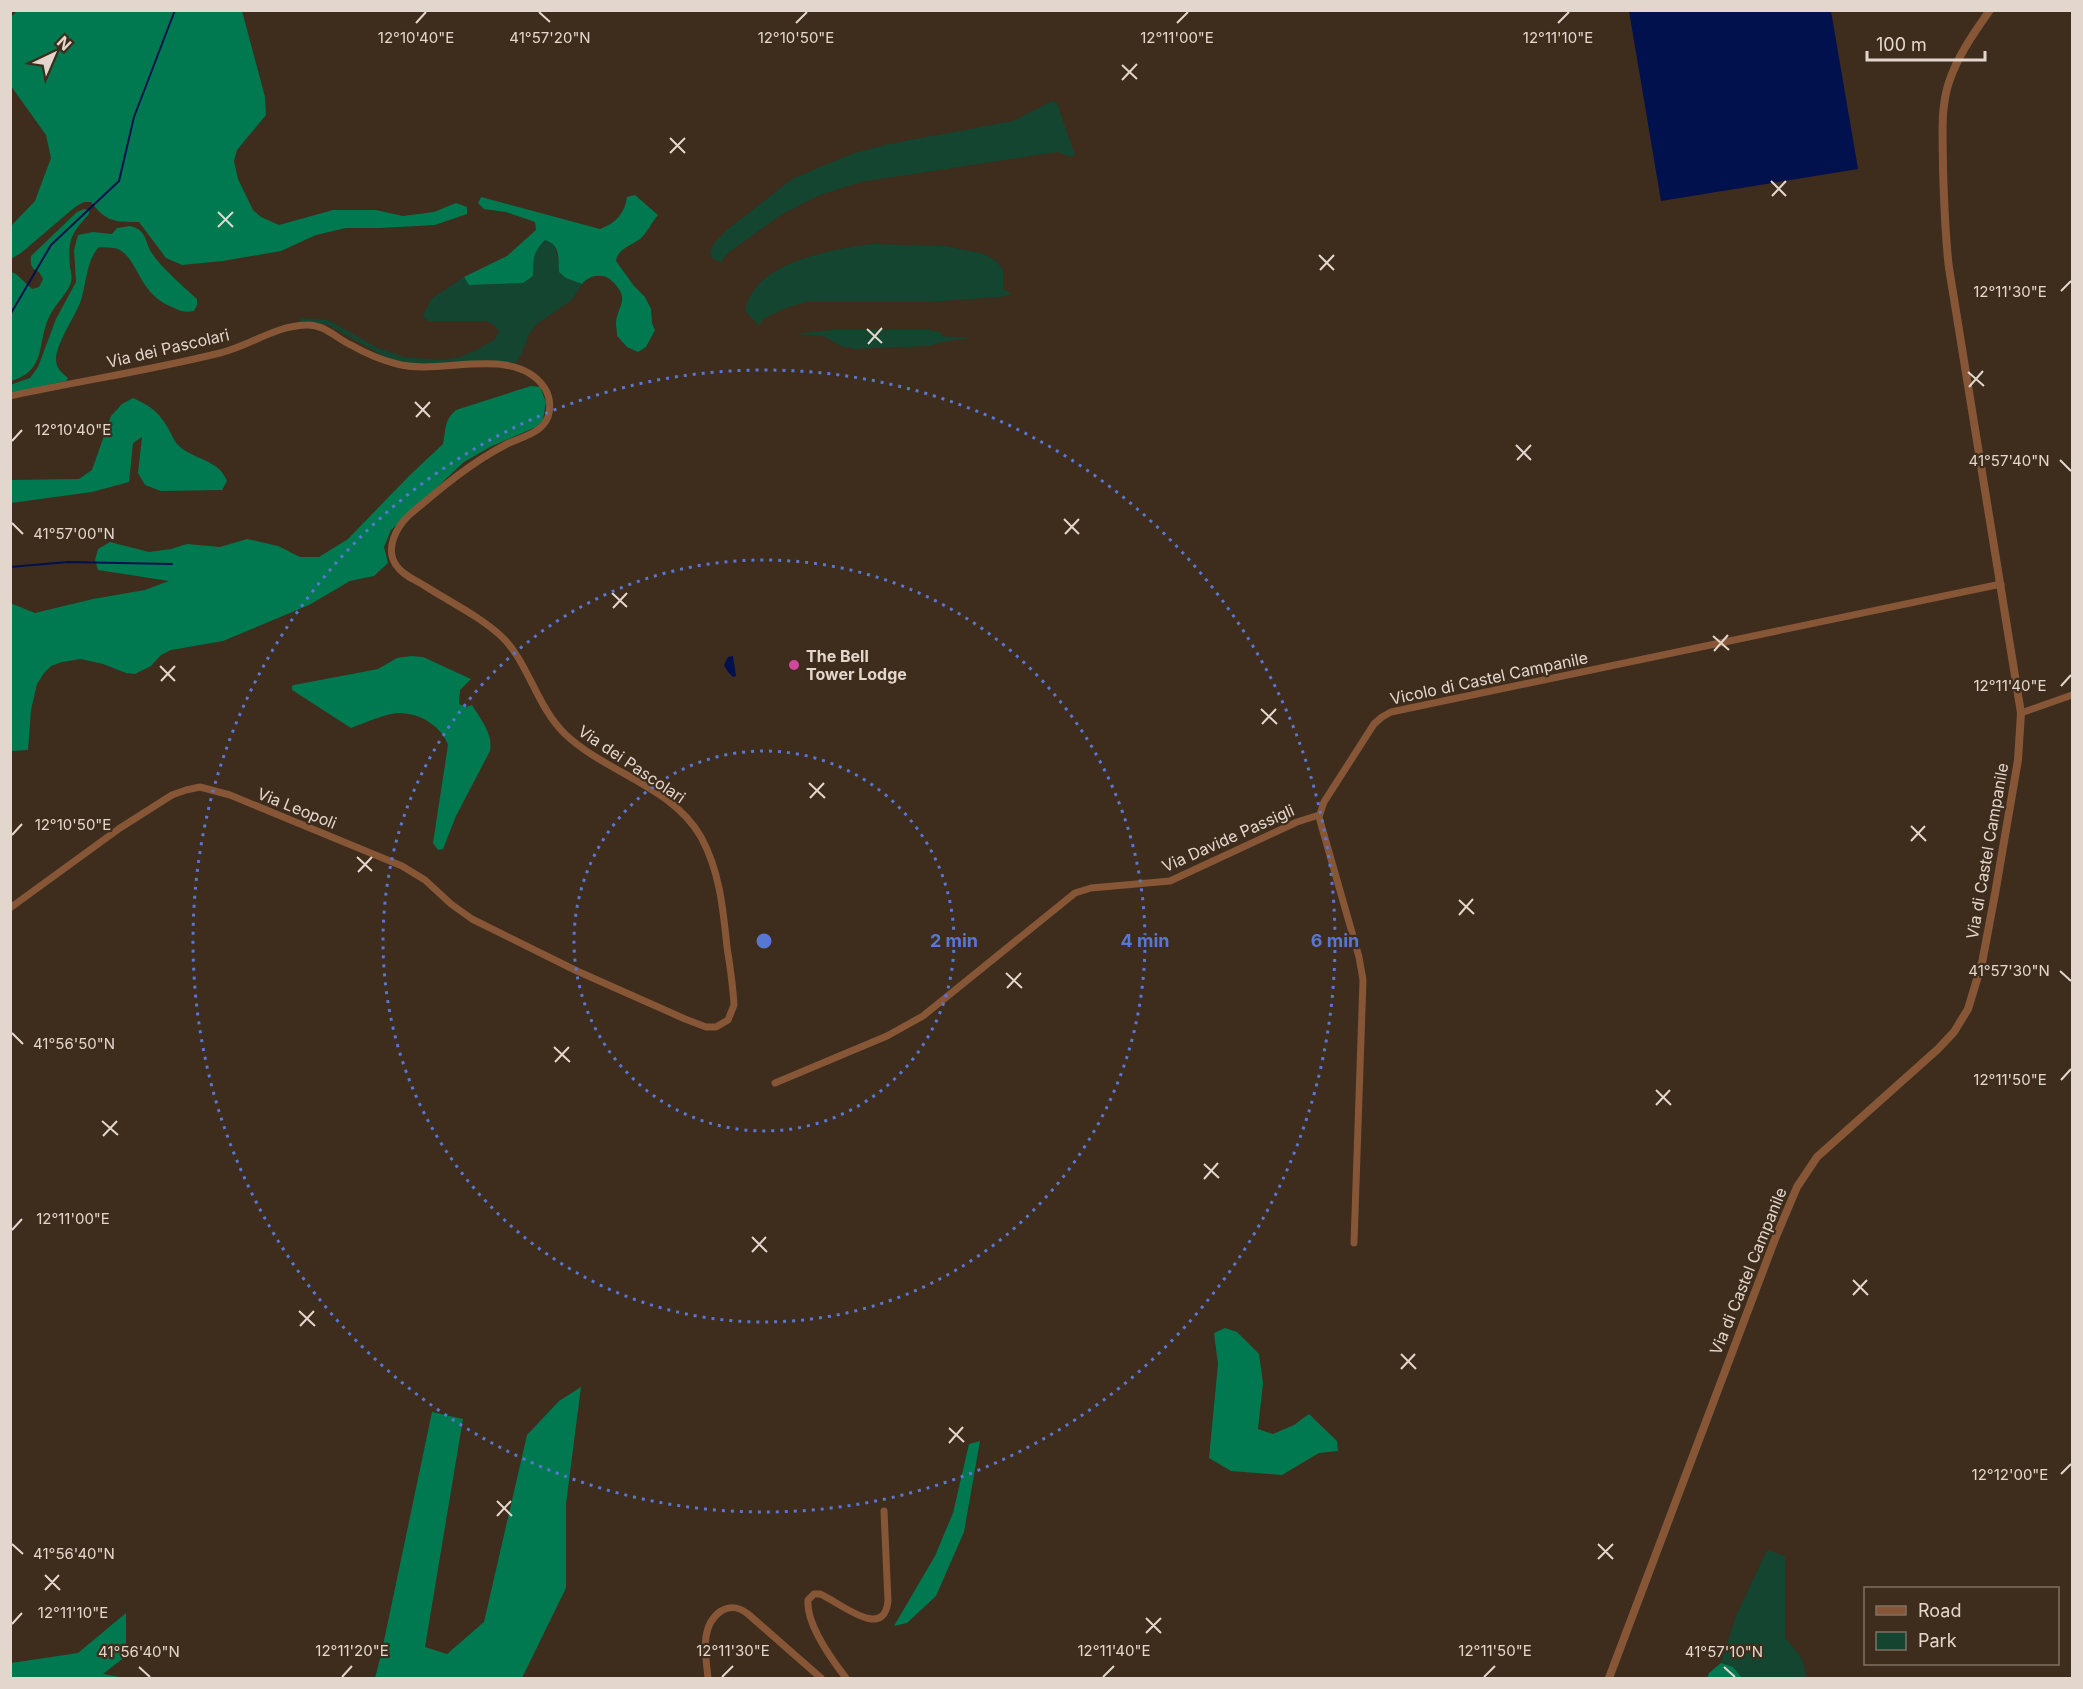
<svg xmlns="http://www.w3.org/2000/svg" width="2083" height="1689" font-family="Inter,sans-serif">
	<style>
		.green { fill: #134530 }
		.forest { fill: #007950 }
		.water { fill: #00114e }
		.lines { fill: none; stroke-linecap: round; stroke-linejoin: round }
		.stream { stroke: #00114e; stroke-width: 2 }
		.minor { stroke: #865636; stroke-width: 7 }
		.tertiary { stroke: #865636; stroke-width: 8 }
		.ticks { fill: none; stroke: #e3d7cd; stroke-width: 2 }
		.ring { fill: none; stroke: #5877d5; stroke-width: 3; stroke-dasharray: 3 6 }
		.hotel-dot { fill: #d1479c; stroke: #3e2c1c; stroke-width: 2 }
		.labels { text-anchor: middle; stroke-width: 4.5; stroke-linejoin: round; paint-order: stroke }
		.street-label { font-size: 16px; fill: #e3d7cd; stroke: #3e2c1c }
		.poi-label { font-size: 16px; font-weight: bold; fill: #e3d7cd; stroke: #3e2c1c; text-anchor: start }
		.ticks-label { font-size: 15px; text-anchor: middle; fill: #e3d7cd; stroke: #3e2c1c; stroke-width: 4.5; stroke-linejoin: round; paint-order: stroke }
		.centre { fill: #5877d5; stroke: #3e2c1c; stroke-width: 3 }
		.ring-label { font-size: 18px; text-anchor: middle; font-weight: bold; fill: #5877d5; stroke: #3e2c1c; stroke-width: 4.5; stroke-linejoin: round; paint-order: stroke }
	</style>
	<rect width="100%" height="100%" fill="#3e2c1c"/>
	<g class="green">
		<polygon points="1052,101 1057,103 1075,155 1071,157 1057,152 861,182 820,195 781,215 728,253 721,262 713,259 710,253 714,243 728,229 792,179 854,153 889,144 1013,121"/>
		<path d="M 545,240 C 559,244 555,252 559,264 C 561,268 564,273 566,278 L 582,284 L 572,300 L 537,324 L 529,334 L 522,353 L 516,363 L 486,360 L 443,365 L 414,365 L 385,357 L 326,324 L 301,323 L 300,318 L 328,320 L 378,348 L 404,357 L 441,360 L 460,357 L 476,350 L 494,340 L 499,331 L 494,325 L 486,321 L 428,321 L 424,318 L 423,315 L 431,299 L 464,277 L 469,285 L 523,283 L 533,276 C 533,260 533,252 545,240 Z"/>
		<path d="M 873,244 L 945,246 L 984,254 L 996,261 L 1003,269 L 1003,289 L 1012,294 L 1001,297 L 927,302 L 806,302 L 786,308 L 763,319 L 759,326 L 745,311 C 753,262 832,249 873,244 Z"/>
		<polygon points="832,330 930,330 940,332 942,336 970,338 941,342 930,346 853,349 841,346 823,336 797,334"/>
		<path d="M 1767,1550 L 1785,1556 L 1785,1638 C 1799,1654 1804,1657 1806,1678 L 1742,1678 L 1733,1667 L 1721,1663 L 1736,1616 Z"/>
	</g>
	<g class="forest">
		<path d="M 17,11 L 242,11 L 265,97 L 266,115 L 237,150 L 234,161 L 238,179 L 253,210 L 261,217 L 279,225 L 333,210 L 376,210 L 403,216 L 434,212 L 456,203 L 467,207 L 467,214 L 435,225 L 380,228 L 346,228 L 316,235 L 281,251 L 223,261 L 182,265 L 166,258 L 139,222 C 115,222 106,222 91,202 L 84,202 L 75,207 L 21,253 L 11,259 L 11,226 L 35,201 L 51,158 L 46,135 L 11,86 L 11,17 Z"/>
		<path d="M 635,195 L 658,215 C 652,222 647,233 640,239 C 631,246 618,248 616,261 L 634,286 L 645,297 L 651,309 L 652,323 L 655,330 L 646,347 L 638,352 L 627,347 L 617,336 C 617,332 616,327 616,322 C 618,305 630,300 614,283 C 611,280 607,276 602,276 C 594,275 587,278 582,284 L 566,278 L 559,272 C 558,258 561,245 545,240 C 533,252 533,260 533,276 L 523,283 L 469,285 L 464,277 L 507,256 L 536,230 L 535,222 L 506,212 L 484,209 L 478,203 L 481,197 L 600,229 C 616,223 625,213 627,197 Z"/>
		<path d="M 84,209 L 89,210 L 89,214 C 71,234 68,239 70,267 C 71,272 73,279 70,285 C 67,293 55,305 50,315 C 36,343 48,370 11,381 L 11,272 L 16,274 L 32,289 L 39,287 L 43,279 L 39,272 C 31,269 30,264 31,256 L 77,212 Z"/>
		<path d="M 130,226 C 145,229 145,239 150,250 C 158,265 184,287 197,299 L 197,305 L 194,311 C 185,313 180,311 172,307 C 138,294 139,259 118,249 C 113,247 105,248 99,247 C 85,262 87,285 80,303 C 73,320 57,342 56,359 C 56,368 61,372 68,378 L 66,381 L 11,393 L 10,385 L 30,378 L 38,367 L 56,319 L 76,282 L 74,250 L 78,235 L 93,232 L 112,234 L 117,228 Z"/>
		<path d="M 531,386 L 540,387 L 546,402 L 543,420 L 536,427 L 490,447 L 464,462 L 391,530 L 384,547 L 388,563 L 374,576 L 350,581 L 309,605 L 223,641 L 171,650 L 161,655 L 151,666 L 135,674 L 126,673 L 103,664 L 81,659 L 62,662 L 51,666 L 44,673 L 37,684 L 31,710 L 28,750 L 11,751 L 10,603 L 35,613 L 93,599 L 145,590 L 169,581 L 98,570 L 95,560 L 98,549 L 110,542 L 149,552 L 171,549 L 187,544 L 220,547 L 247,539 L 278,546 L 300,557 L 319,557 L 348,539 L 409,476 L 443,444 C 446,430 444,420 456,410 Z"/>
		<path d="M 133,398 C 150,406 159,412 168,428 C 171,433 174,441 178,445 C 193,460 219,459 227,481 L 222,490 L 161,491 L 145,485 L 138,473 L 142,437 L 133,443 L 129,482 L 92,492 L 11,503 L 11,480 L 79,479 L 92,470 L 111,416 L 122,404 Z"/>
		<path d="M 411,656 L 423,657 L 471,679 L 460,690 L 459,704 L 466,707 L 472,705 C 481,720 493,733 490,751 L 456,816 L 443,849 L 438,850 L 433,843 L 448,745 C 441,724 413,709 391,714 C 378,717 364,723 351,728 L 292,690 L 292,686 L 294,685 L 378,669 L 397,658 Z"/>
		<polygon points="1225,1328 1237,1332 1259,1354 1263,1383 1258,1429 1273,1434 1294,1425 1309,1414 1337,1441 1338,1451 1319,1453 1282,1475 1231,1471 1209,1458 1218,1364 1214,1333"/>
		<polygon points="581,1387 566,1504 566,1588 522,1678 375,1678 381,1655 432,1412 463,1419 425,1647 447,1654 484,1622 527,1435 559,1401"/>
		<polygon points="980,1441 964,1532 936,1596 907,1623 894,1626 935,1556 953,1513 969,1444"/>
		<polygon points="126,1613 126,1656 103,1674 125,1678 11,1678 11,1663 78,1653"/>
		<polygon points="1721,1663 1733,1667 1742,1678 1707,1678 1709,1673"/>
	</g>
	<g class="water">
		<polygon points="1629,11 1831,11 1858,169 1661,201"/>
		<polygon points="733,656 736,676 733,677 728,672 724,665 728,657"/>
	</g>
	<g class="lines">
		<g class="stream">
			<polyline points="10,315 51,245 119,181 134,117 175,10"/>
			<polyline points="10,567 68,562 172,564"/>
		</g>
		<g class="minor">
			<path d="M 10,396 C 80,381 151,370 220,353 C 250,346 274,326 306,325 C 324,324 336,338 351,345 C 365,353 381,360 397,364 C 441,376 514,344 544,387 C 550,396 551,407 548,417 C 541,434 521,437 507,444 C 470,463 440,489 408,516 C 396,528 385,549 396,565 C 402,575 416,580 425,586 C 450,602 479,616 501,636 C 528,661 536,706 565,734 C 606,773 672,786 701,837 C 720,872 723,909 727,947 C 730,966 733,986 734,1005 L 728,1020 L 716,1027 L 706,1027 L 685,1019 L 577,971 L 472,919 L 451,904 L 425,880 L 402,866 L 230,795 L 200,787 L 186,790 L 172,795 L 120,828 L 10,908"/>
			<polyline points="2021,713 2072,695"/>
			<polyline points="775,1083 887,1036 923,1016 1075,893 1091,888 1170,881 1297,822 1319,815"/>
			<polyline points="1354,1243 1363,980 1359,957 1319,817 1324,802 1374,724 1382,717 1391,712 2001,584"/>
			<path d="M 708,1678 C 706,1656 699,1626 721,1611 C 731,1605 739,1607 748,1614 L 821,1678"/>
			<path d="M 846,1678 C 832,1660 806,1624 808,1600 L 814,1594 L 820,1594 C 838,1601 884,1642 888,1601 L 884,1511"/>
		</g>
		<path class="tertiary" d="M 1609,1678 L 1775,1239 L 1797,1187 L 1817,1157 L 1938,1049 L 1954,1032 L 1968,1009 L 1982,963 L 1995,894 L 2018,760 L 2021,713 L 1949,268 C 1945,235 1944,202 1943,168 C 1943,139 1940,109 1949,82 C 1958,55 1974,33 1990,10"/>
	</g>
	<path class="ticks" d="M 539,12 L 550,22M 416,23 L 426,12M 796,23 L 807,12M 1177,23 L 1188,12M 1558,23 L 1569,12M 1122,65 L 1137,79M 1122,80 L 1137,64M 670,138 L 685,153M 670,153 L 685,138M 1771,181 L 1786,196M 1772,196 L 1786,181M 218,212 L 233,227M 218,227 L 233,212M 1319,255 L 1334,270M 1320,270 L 1334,255M 2061,291 L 2071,281M 867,329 L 882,343M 868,344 L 882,328M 1968,372 L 1984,386M 1969,387 L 1983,371M 415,402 L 430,417M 416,417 L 430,402M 12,441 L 22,430M 1516,445 L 1531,460M 1517,460 L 1531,445M 2060,460 L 2071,471M 1064,519 L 1079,534M 12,523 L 23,534M 1065,534 L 1079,519M 612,593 L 627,607M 613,608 L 627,593M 1713,636 L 1729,650M 1714,651 L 1728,635M 160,666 L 175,681M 161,681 L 175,666M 2061,686 L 2071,675M 1261,709 L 1277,724M 1262,724 L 1276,709M 809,783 L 825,798M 810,798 L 824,783M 1911,826 L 1926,841M 12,835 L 22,824M 1911,841 L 1925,826M 357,857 L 372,871M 358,872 L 372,857M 1459,900 L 1474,914M 1459,915 L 1473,899M 2060,971 L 2071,981M 1006,973 L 1022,988M 1007,988 L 1021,973M 12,1033 L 23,1044M 554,1047 L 570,1062M 555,1062 L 569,1047M 2061,1080 L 2071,1069M 1656,1090 L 1671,1105M 1656,1105 L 1670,1090M 102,1121 L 118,1135M 103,1136 L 117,1121M 1204,1164 L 1219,1178M 1204,1179 L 1218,1163M 12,1230 L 22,1219M 752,1237 L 767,1252M 752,1252 L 766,1237M 1853,1280 L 1868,1295M 1853,1295 L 1867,1280M 299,1311 L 315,1326M 300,1326 L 314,1311M 1401,1354 L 1416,1369M 1401,1369 L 1415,1354M 949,1428 L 964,1442M 949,1443 L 963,1427M 2061,1474 L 2071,1464M 497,1501 L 512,1516M 497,1516 L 511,1501M 12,1544 L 23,1554M 1598,1544 L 1613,1559M 1598,1559 L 1613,1544M 45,1575 L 60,1590M 45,1590 L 59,1575M 1146,1618 L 1161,1633M 12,1624 L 22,1613M 1146,1633 L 1161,1618M 139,1667 L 150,1677M 1724,1667 L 1735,1677M 342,1677 L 352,1666M 722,1677 L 733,1666M 1103,1677 L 1114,1666M 1484,1677 L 1495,1666"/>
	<g class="ring">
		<circle cx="764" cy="941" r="190"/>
		<circle cx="764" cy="941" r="381"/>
		<circle cx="764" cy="941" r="571"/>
	</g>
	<circle class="hotel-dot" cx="794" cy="665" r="6"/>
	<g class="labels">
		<g class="street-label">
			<text transform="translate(168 348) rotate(-13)" y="6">Via dei Pascolari</text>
			<text transform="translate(1489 678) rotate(-12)" y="6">Vicolo di Castel Campanile</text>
			<text transform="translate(632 764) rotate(34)" y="6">Via dei Pascolari</text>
			<text transform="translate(297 808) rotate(22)" y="6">Via Leopoli</text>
			<text transform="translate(1228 838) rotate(-24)" y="6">Via Davide Passigli</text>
			<text transform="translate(1987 851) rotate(-80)" y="6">Via di Castel Campanile</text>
			<text transform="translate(1748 1271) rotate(-68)" y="6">Via di Castel Campanile</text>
		</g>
		<g class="poi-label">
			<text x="806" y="662">The Bell<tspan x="806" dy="18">Tower Lodge</tspan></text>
		</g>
	</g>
	<g class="ticks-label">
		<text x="550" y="43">41°57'20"N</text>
		<text x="416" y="43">12°10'40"E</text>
		<text x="796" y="43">12°10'50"E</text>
		<text x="1177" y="43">12°11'00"E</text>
		<text x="1558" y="43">12°11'10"E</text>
		<text x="2010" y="297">12°11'30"E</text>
		<text x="73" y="435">12°10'40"E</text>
		<text x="2009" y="466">41°57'40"N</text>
		<text x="74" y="539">41°57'00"N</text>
		<text x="2010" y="691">12°11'40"E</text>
		<text x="73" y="830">12°10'50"E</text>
		<text x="2009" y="976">41°57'30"N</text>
		<text x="74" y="1049">41°56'50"N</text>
		<text x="2010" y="1085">12°11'50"E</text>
		<text x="73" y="1224">12°11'00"E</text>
		<text x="2010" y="1480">12°12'00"E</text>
		<text x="74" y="1559">41°56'40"N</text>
		<text x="73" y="1618">12°11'10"E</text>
		<text x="352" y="1656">12°11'20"E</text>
		<text x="733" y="1656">12°11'30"E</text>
		<text x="1114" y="1656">12°11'40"E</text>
		<text x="1495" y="1656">12°11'50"E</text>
		<text x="139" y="1657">41°56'40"N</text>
		<text x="1724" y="1657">41°57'10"N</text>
	</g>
	<circle cx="764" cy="941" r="9" class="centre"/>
	<g class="ring-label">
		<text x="954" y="947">2 min</text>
		<text x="1145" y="947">4 min</text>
		<text x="1335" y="947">6 min</text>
	</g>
	<rect width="2083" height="1689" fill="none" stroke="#e3d7cd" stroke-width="24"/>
	<rect x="1864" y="1587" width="195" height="78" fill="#3e2c1c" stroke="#807063" stroke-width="1.5"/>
	<rect x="1876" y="1606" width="30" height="9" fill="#865636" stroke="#807063" stroke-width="1.5"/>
	<text x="1918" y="1617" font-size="18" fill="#e3d7cd">Road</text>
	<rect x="1876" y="1632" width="30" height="18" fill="#134530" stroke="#807063" stroke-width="1.5"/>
	<text x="1918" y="1647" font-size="18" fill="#e3d7cd">Park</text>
	<g transform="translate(54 54) rotate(44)" stroke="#3e2c1c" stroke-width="4.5" paint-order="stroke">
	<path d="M0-4.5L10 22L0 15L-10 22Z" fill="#e3d7cd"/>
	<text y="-9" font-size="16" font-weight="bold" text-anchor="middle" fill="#e3d7cd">N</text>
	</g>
	<path d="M1867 51v9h118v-9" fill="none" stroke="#e3d7cd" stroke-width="3"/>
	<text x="1876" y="51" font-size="18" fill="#e3d7cd" stroke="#3e2c1c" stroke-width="4.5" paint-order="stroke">100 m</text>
</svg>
